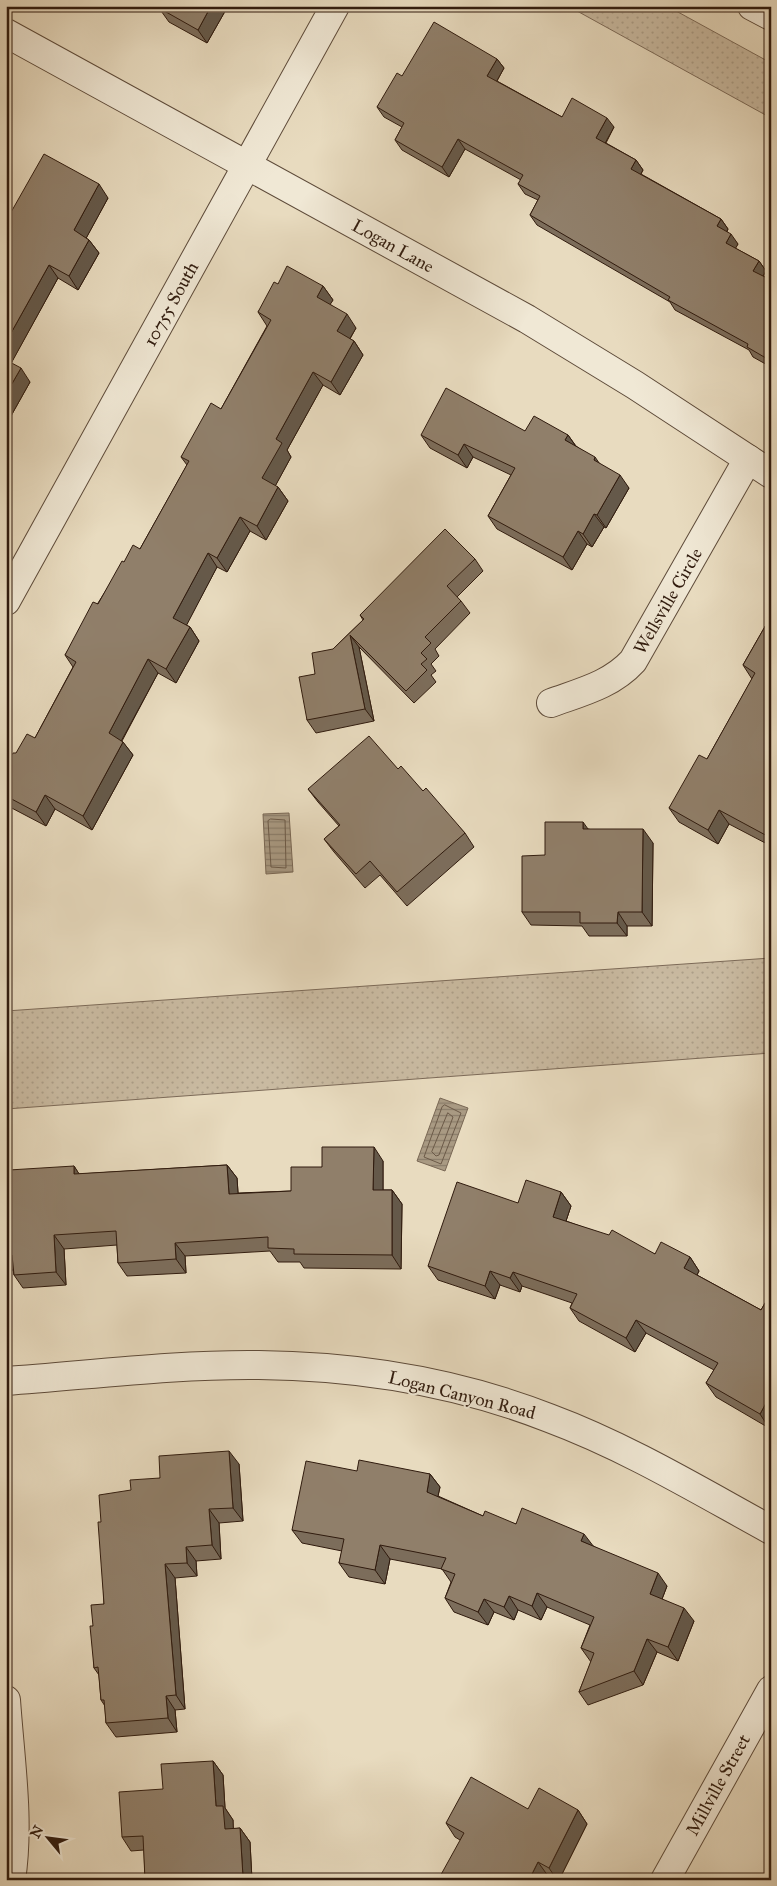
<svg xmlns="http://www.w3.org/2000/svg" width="777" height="1886" font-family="'IM FELL Great Primer',serif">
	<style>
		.grass { fill: url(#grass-dots); stroke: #7c6a58 }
		.water { fill: url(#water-rules); stroke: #796754 }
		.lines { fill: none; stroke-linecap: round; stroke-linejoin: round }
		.shore { stroke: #6c5a48; stroke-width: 1 }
		.minor-casing { stroke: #5e4b3a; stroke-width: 30 }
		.minor { stroke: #f0e8d5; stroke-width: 28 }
		.wall { fill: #7c6d5b; stroke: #301b0e }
		.shaded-wall { fill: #65594a; stroke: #301b0e }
		.building { fill: #907f6a; stroke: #301b0e }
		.labels { text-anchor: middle; stroke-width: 4; stroke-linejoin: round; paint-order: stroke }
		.street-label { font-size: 18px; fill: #301b0e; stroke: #f0e8d5 }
	</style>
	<defs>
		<pattern id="grass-dots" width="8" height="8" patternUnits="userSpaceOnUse" patternTransform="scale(1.25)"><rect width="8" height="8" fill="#c9baa1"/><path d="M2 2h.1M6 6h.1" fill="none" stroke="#ad9f89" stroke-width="1.8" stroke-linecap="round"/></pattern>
		<pattern id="water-rules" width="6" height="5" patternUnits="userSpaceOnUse" patternTransform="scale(1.25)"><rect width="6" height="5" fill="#a99a83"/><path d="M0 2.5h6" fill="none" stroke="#8a7d6a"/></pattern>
	</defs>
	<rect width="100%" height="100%" fill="#e8dbbf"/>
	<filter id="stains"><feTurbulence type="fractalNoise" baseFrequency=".004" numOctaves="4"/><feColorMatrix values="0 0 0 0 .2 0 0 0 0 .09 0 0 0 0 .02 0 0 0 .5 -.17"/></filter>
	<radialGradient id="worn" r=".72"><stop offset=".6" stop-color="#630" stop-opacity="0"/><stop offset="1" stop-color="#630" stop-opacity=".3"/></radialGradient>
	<g class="grass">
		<polygon points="568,6 667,6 771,63 771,118"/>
		<polygon points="771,958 771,1053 6,1109 6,1011"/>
	</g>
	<g class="water">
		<polygon points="289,813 293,872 266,874 263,814"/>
		<polygon points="440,1098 468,1108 445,1171 417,1161"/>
	</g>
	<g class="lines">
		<g class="shore">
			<polygon points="271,819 285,820 286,868 271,867 268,821"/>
			<polygon points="445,1105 461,1113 441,1164 424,1157 442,1107"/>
			<polygon points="448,1113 453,1117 439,1155 436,1156 432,1152"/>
		</g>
		<g class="minor-casing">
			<g id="minor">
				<polyline points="752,6 771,16"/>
				<polyline points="6,33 527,319 635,385 771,474"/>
				<polyline points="6,601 335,6"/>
				<path d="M 551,703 C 581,692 611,685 633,661 L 748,459"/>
				<path d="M 6,1381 C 90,1375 175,1364 259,1365 C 357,1366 457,1382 549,1418 C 627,1447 698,1490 771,1530"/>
				<path d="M 6,1700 C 10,1759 20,1821 11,1880"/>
				<polyline points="665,1880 771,1690"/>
			</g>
		</g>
		<use href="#minor" class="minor"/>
	</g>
	<g class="wall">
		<polygon points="228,6 207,43 169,22 159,8"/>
		<polygon points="497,59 504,68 497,81 562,117 614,127 606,143 636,160 643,170 641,174 721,219 728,229 727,232 738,244 735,248 759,261 766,271 763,276 771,280 771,367 753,357 749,350 675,310 670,302 537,225 530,215 538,200 525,194 518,184 521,180 465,149 449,177 402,150 395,140 402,127 384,117 377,107 402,76"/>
		<polygon points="108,198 86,238 89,240 99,253 78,290 58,278 11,363 30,382 7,423 6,221"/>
		<polygon points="278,284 323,286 333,300 330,304 356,328 350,339 354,341 363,355 340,395 323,385 287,450 291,457 275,486 278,487 288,501 266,540 250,531 227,572 217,567 186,625 190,627 199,641 176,683 158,673 122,741 133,755 92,830 55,809 46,826 6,805 6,764 16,753 35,738 73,667 65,655 124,562 140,549 187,465 181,457 221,409 267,326 258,312"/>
		<polygon points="525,431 568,435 576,446 600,464 629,488 606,528 604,527 592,547 587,544 572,570 497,529 488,516 511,475 473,457 467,468 430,448 421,435"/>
		<polygon points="475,559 483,571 457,597 461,601 470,613 435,649 439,656 431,664 436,671 431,675 436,682 414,703 359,647 374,721 316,733 307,720 315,674 333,649 363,620 360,615"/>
		<polygon points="771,616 771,846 729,824 718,844 679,822 669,808 707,759 752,679 743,665"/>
		<polygon points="398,769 423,791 465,833 474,847 407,906 380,875 365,888 334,852 324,839 339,826 318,802 308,789"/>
		<polygon points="588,829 653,843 652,926 627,926 627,936 589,936 582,926 531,925 522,912 545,855"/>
		<polygon points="383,1161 383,1190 392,1190 402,1204 401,1269 304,1268 300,1262 278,1262 270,1251 185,1256 186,1273 127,1276 118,1263 117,1245 64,1249 66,1285 23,1288 14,1275 13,1270 6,1270 6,1186 11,1186 74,1166 79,1174 227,1165 237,1178 238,1193 291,1191 322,1167"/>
		<polygon points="561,1192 571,1206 566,1221 655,1254 690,1257 699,1271 697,1275 761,1310 771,1293 771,1425 769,1428 716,1397 706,1383 714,1370 646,1333 635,1352 579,1321 570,1308 572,1303 522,1286 520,1292 500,1285 495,1299 438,1280 428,1266 518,1203"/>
		<polygon points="239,1464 243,1521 219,1523 221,1559 196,1561 197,1576 175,1578 185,1709 175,1710 177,1732 116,1737 106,1723 105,1706 101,1700 99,1675 94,1668 93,1626 104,1604 101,1522 131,1490 160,1478"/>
		<polygon points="357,1471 430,1474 440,1487 438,1496 483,1516 516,1524 593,1546 667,1586 662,1599 694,1621 678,1661 657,1652 643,1685 588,1705 579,1692 591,1662 581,1648 590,1625 547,1607 541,1620 518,1610 514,1620 494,1612 488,1625 454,1612 445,1598 451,1582 442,1569 390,1559 385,1584 349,1577 339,1563 342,1551 302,1543 292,1530"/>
		<polygon points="213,1761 223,1775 225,1808 233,1820 233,1829 240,1828 250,1842 252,1880 145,1880 144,1850 131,1851 122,1837 163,1789"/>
		<polygon points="528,1809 578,1810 587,1824 559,1880 555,1880 548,1876 460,1840 455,1837 446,1823"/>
	</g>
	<g class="shaded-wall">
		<polygon points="211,6 228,6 207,43 198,30"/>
		<polygon points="497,59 504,68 494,86 487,76"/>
		<polygon points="607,118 614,127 603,147 596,138"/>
		<polygon points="458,139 465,149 449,177 442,167"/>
		<polygon points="636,160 643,170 638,179 631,169"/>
		<polygon points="99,184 108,198 83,244 74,230"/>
		<polygon points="721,219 728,229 724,236 717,226"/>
		<polygon points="731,234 738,244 733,253 726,243"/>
		<polygon points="89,240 99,253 78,290 69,276"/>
		<polygon points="759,261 766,271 760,281 753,271"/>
		<polygon points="49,265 58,278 8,369 6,367 6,342"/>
		<polygon points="323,286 333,300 326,311 317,297"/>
		<polygon points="347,314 356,328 346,345 337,331"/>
		<polygon points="354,341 363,355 340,395 331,382"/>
		<polygon points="21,368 30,382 7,423 6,394"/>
		<polygon points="313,372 323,385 287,450 291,457 272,492 262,478 276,439"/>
		<polygon points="568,435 577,448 565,440"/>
		<polygon points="464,444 473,457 467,468 458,455"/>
		<polygon points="595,457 604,470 594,460"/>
		<polygon points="620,475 629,488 606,528 597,515"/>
		<polygon points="278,487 288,501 266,540 257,526"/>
		<polygon points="594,514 604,527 592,547 583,534"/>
		<polygon points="240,517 250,531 227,572 217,558"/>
		<polygon points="578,531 587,544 572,570 563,557"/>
		<polygon points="208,553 217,567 183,632 173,618"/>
		<polygon points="190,627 199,641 176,683 166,669"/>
		<polygon points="350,635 359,647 374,721 365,709"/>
		<polygon points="148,659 158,673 118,747 109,733"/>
		<polygon points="123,742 133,755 92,830 83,816"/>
		<polygon points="45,795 55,809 46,826 36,812"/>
		<polygon points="719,810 729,824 718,844 708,830"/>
		<polygon points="583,822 593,836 583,829"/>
		<polygon points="643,829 653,843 652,926 642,912"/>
		<polygon points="618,912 627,926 627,936 617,923"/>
		<polygon points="374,1147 383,1161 383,1204 373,1190"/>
		<polygon points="227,1165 237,1178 239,1207 229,1194"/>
		<polygon points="74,1166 83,1180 74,1174"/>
		<polygon points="392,1190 402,1204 401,1269 392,1255"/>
		<polygon points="561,1192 571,1206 563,1230 553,1217"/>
		<polygon points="54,1235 64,1249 66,1285 56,1272"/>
		<polygon points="175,1243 185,1256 186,1273 176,1259"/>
		<polygon points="690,1257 699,1271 693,1282 684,1268"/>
		<polygon points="490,1271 500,1285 495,1299 485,1286"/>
		<polygon points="513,1272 522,1286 520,1292 510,1278"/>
		<polygon points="636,1320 646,1333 635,1352 626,1338"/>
		<polygon points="771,1394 771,1425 769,1428 760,1414"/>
		<polygon points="229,1451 239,1464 243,1521 233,1508"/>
		<polygon points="430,1474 440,1487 436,1505 427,1492"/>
		<polygon points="209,1509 219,1523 221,1559 212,1545"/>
		<polygon points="584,1534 594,1547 581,1541"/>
		<polygon points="380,1545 390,1559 385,1584 375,1570"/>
		<polygon points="186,1547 196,1561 197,1576 187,1563"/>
		<polygon points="165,1564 175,1578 185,1709 176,1695"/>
		<polygon points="658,1573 667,1586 659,1607 650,1594"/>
		<polygon points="537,1593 547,1607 541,1620 532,1606"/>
		<polygon points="509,1596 518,1610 514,1620 504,1607"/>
		<polygon points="484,1599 494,1612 488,1625 478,1612"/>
		<polygon points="684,1608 694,1621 678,1661 668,1647"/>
		<polygon points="647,1639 657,1652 643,1685 634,1671"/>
		<polygon points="166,1696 175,1710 177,1732 168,1718"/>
		<polygon points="213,1761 223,1775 225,1808 233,1820 234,1843 225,1829 216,1806"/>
		<polygon points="578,1810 587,1824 559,1880 557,1880 549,1868"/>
		<polygon points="240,1828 250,1842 252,1880 245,1880 243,1877"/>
		<polygon points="538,1862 548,1876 546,1880 529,1880"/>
	</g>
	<g class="building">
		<polygon points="160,6 211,6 198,30 159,8"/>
		<polygon points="434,22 497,59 487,76 562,117 572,98 607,118 596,138 636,160 631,169 721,219 717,226 731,234 726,243 759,261 753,271 771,280 771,361 747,347 748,344 668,300 670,297 530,215 540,196 518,184 523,175 458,139 442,167 395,140 404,123 377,107 397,73 402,76"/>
		<polygon points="44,154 99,184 74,230 89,240 69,276 49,265 6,342 6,221"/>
		<polygon points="287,266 323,286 317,297 347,314 337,331 354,341 331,382 313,372 276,439 282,443 262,478 278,487 257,526 240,517 217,558 208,553 173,618 190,627 166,669 148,659 109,733 123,742 83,816 45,795 36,812 6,796 6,764 13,753 16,753 27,734 35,738 76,662 65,655 93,602 98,604 122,561 124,562 133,545 140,549 189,461 181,457 211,403 221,409 271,320 258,312 274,282 278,284"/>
		<polygon points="6,360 21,368 6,394"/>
		<polygon points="446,388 525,431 534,416 568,435 565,440 595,457 594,460 620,475 597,515 594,514 583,534 578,531 563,557 488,516 515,468 464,444 458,455 421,435"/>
		<polygon points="445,529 475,559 447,586 461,601 425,637 431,643 421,653 427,659 421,664 427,670 406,691 350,635 365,709 307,720 299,677 315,674 312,653 333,649 364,619 360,615"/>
		<polygon points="771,616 771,838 719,810 708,830 669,808 699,755 707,759 755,673 743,665"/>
		<polygon points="369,736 398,769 401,766 423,791 426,788 465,833 397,892 370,861 356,874 324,839 340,825 308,789"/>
		<polygon points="545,822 583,822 583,829 643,829 642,912 618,912 617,923 580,923 580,912 522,912 522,856 545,855"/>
		<polygon points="322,1147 374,1147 373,1190 392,1190 392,1255 294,1254 294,1249 268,1248 268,1237 175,1243 176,1259 118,1263 116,1231 54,1235 56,1272 14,1275 12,1255 6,1256 6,1186 11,1186 9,1170 74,1166 74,1174 227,1165 229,1194 291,1191 291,1167 322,1167"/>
		<polygon points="526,1180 561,1192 553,1217 609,1235 612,1230 655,1254 661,1242 690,1257 684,1268 761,1310 771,1293 771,1394 760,1414 706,1383 718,1363 636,1320 626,1338 570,1308 577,1294 513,1272 510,1278 490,1271 485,1286 428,1266 457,1182 518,1203"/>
		<polygon points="229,1451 233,1508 209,1509 212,1545 186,1547 187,1563 165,1564 176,1695 166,1696 168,1718 106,1723 104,1700 101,1700 98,1667 94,1668 90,1626 93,1626 91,1605 104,1604 98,1522 101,1522 99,1495 131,1490 130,1480 160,1478 159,1456"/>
		<polygon points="359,1460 430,1474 427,1492 483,1516 485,1511 516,1524 522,1508 584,1534 581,1541 658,1573 650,1594 684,1608 668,1647 647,1639 634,1671 579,1692 594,1653 581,1648 594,1617 537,1593 532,1606 509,1596 504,1607 484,1599 478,1612 445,1598 455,1574 441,1569 446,1558 380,1545 375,1570 339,1563 344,1539 292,1530 306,1461 357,1471"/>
		<polygon points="213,1761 216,1806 223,1806 225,1829 240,1828 243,1877 233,1878 233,1880 145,1880 143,1836 122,1837 119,1792 163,1789 161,1764"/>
		<polygon points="471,1777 528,1809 539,1788 578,1810 549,1868 538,1862 529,1880 438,1880 464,1833 446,1823"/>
		<polygon points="771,1870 771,1880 765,1880"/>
	</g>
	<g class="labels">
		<g class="street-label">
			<text transform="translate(393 246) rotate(29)" y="6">Logan Lane</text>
			<text transform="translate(171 304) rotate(-61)" y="6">10755 South</text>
			<text transform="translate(668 601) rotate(-60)" y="6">Wellsville Circle</text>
			<text transform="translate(462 1395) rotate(14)" y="6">Logan Canyon Road</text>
			<text transform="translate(718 1785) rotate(-61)" y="6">Millville Street</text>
		</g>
	</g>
	<rect width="777" height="1886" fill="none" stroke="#e8dbbf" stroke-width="25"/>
	<rect x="8" y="8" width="762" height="1871" fill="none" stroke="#301b0e" stroke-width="2.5"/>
	<rect x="12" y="12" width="752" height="1861" fill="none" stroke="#301b0e"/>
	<g transform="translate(48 1838) rotate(299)" stroke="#f0e8d5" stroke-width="4" paint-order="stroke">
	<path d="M0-4L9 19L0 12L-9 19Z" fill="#301b0e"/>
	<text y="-8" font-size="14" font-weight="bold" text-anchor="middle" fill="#301b0e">N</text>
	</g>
	<rect width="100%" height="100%" filter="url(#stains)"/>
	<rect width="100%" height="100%" fill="url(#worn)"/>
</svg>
